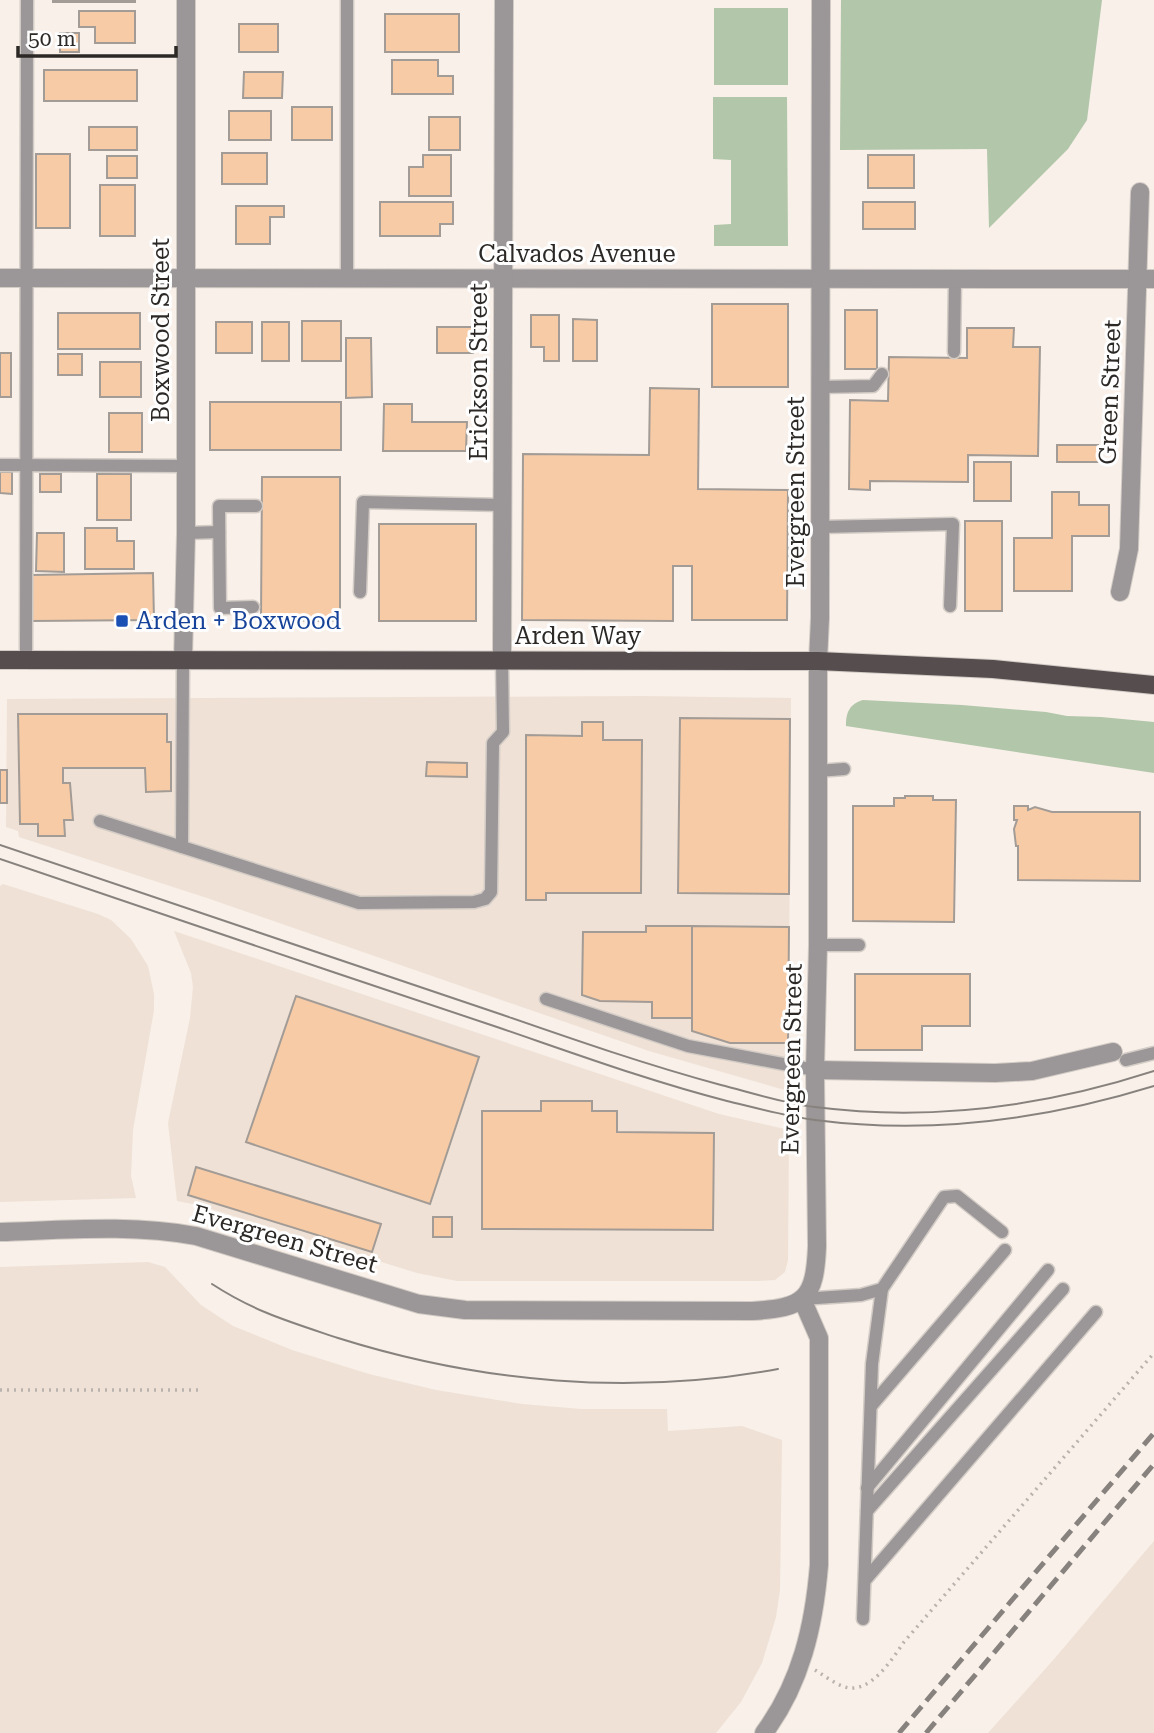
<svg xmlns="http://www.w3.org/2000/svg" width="1154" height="1733" font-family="'Roboto Serif',serif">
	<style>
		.built { fill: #efe1d5 }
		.green { fill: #b2c6aa }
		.building { fill: #f7cba6; stroke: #a39c96; stroke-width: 2 }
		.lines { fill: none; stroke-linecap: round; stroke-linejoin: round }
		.service-casing { stroke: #d3ccc6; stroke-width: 15 }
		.minor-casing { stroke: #d3ccc6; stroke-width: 20 }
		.tertiary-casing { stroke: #d3ccc6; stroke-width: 20 }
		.primary-casing { stroke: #d3ccc6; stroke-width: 20 }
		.path { stroke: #b9b2ad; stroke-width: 3.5; stroke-dasharray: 2 5; stroke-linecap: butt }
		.service { stroke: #9b9697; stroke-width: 12 }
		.minor { stroke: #9b9697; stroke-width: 18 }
		.tertiary { stroke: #9b9697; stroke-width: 18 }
		.primary { stroke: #554d4e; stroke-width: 18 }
		.tram { stroke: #88827e; stroke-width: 2 }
		.rail { stroke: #88827e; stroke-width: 5; stroke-dasharray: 14 7; stroke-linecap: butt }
		.transit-dot { fill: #1a4fb4; stroke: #fefefe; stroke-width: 2.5 }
		.labels { text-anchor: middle; stroke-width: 6; stroke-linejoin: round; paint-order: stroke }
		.street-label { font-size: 24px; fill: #2b2826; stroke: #fefefe }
		.transit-label { font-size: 24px; fill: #164399; stroke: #fefefe; text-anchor: start }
	</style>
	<rect width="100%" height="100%" fill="#f8f0e9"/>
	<g class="built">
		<polygon points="641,696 791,698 788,1091 649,1051 207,898 19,837 18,831 6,827 7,699"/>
		<polygon points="3,884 98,914 111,920 131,939 148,966 154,994 154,1010 133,1130 131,1176 136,1198 0,1202 0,886"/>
		<polygon points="174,931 719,1114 789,1130 788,1260 785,1272 775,1280 758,1281 457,1281 417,1273 198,1205 177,1201 168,1123 190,1018 193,987 191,973"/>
		<polygon points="148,1262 165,1267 201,1305 233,1326 292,1350 369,1374 436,1390 522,1404 581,1409 667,1409 668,1431 742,1426 782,1440 780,1590 776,1617 762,1663 741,1702 716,1733 0,1733 0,1267"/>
		<polygon points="1154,1541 1154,1733 988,1733 1055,1658"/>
	</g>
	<g class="green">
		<polygon points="841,0 1102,0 1087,120 1068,149 989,228 987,149 840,150"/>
		<rect x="714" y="8" width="74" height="77"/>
		<polygon points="713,97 787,97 788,246 714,246 714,225 731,224 731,160 713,159"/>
		<path d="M 863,700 L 962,705 L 1046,712 L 1067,716 L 1101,717 L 1154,722 L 1154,773 L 846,726 C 846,713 849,704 863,700 Z"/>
	</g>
	<g class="building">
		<rect x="53" y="0" width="82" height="2"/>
		<polygon points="79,11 135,11 135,43 95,43 95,27 79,27"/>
		<rect x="385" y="14" width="74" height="38"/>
		<rect x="239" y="24" width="39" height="28"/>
		<rect x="60" y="33" width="19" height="19"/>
		<polygon points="392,60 438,60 438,76 453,76 453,94 392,94"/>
		<rect x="44" y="70" width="93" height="31"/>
		<polygon points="244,72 283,72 282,98 243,98"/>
		<rect x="292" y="107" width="40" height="33"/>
		<rect x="229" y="111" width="42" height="29"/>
		<rect x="429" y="117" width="31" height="33"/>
		<rect x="89" y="127" width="48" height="23"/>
		<rect x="222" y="153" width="45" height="31"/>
		<rect x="36" y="154" width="34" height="74"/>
		<polygon points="423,155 451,155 451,196 409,196 409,167 423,167"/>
		<rect x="868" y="155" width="46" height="33"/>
		<rect x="107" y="156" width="30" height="22"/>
		<rect x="100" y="185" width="35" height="51"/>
		<polygon points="380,202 453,202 453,224 440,224 440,236 380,236"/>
		<rect x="863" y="202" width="52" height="27"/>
		<polygon points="236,206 284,206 284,217 270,217 270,244 236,244"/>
		<rect x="712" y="304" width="76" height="83"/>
		<rect x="845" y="310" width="32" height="59"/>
		<rect x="58" y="313" width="82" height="36"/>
		<polygon points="531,315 559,315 559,361 544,361 544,347 531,347"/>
		<polygon points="573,319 597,320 597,361 573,361"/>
		<rect x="302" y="321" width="39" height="40"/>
		<rect x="216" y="322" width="36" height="31"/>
		<rect x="262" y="322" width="27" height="39"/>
		<rect x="437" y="327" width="36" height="26"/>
		<polygon points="967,328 1014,328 1013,347 1040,347 1038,456 968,455 968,482 870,481 870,490 849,489 850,400 888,401 889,357 967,358"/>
		<polygon points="346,338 371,338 372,397 346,398"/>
		<rect x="0" y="353" width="11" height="44"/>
		<rect x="58" y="354" width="24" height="21"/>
		<rect x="100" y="362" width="41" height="35"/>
		<polygon points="650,388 699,389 698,489 788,490 787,620 692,620 692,566 673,566 673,621 522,620 523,454 649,455"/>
		<rect x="210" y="402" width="131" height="48"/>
		<polygon points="384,404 412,404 412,422 467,422 466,451 383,451"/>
		<rect x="109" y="413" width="33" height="39"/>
		<rect x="1057" y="445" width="41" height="17"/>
		<rect x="974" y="462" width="37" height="39"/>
		<polygon points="0,472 12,472 12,494 0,493"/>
		<rect x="40" y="474" width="21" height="18"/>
		<rect x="97" y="474" width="34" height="46"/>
		<polygon points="262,477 340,477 340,621 261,620"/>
		<polygon points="1052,492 1079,492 1079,505 1109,505 1109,536 1072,536 1072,591 1014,591 1014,538 1052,538"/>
		<rect x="965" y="521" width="37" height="90"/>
		<rect x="379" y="524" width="97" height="97"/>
		<polygon points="85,528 117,528 117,541 134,541 134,569 85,569"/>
		<polygon points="37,533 64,533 64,572 36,571"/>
		<polygon points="153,573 154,620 32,621 32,575"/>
		<polygon points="18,714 167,714 167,742 171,742 171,791 146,792 145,768 63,768 63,783 70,783 73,820 64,820 65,836 38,836 38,824 20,824"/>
		<polygon points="680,718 790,719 789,894 678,893"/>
		<polygon points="582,722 603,722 603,740 642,740 641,893 546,893 546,900 526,900 526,735 582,736"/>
		<polygon points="427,762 467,763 467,777 426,776"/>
		<rect x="0" y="770" width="7" height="33"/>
		<polygon points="905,796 933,796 933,800 956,800 954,922 853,921 853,806 894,806 894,798 905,798"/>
		<polygon points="1014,806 1028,806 1028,810 1035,807 1052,812 1140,812 1140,881 1018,880 1018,846 1016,846 1014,829 1017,820 1014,820"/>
		<polygon points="646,926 692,926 692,1018 652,1018 652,1002 600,1001 582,995 583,932 646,932"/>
		<polygon points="692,926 789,927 788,1043 730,1043 692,1031"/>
		<polygon points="855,974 970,974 970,1026 922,1026 922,1050 855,1050"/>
		<polygon points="296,996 479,1057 430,1204 246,1142"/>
		<polygon points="541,1101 592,1101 592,1111 617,1111 617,1132 714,1133 713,1230 482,1229 482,1111 541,1111"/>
		<polygon points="196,1167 381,1224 372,1252 188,1195"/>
		<rect x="433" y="1217" width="19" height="20"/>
	</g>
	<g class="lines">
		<g class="service-casing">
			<g id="service">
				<polyline points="347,279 347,0"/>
				<polyline points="954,352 955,279"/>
				<polyline points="820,387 873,386 882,374"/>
				<polyline points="0,465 186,466"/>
				<polyline points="820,527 953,524 950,606"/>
				<polyline points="186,533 219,532"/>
				<polyline points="360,592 363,502 503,505"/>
				<polyline points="253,607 220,608 219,506 256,506"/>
				<polyline points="26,660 27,0"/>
				<polyline points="818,771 844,769"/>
				<polyline points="100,821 359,903 474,902 485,899 491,892 493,743 503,732 502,660"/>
				<polyline points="182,847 183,660"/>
				<polyline points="818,945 859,945"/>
				<polyline points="546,999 688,1046 815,1070"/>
				<polyline points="1126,1060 1154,1053"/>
				<polyline points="802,1299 861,1295 882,1289 944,1197 957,1196 1002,1232"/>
				<polyline points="871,1406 1005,1250"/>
				<polyline points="867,1488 1048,1270"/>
				<polyline points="867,1511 1063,1289"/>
				<polyline points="866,1579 1096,1312"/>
				<polyline points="863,1619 872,1364 882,1289"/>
			</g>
		</g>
		<g class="minor-casing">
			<g id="minor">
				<polyline points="0,278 1154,279"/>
				<polyline points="1120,592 1129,549 1140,192"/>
				<polyline points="183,660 186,533 186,0"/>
				<polyline points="502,660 504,0"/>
				<polyline points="815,1070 995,1073 1032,1071 1113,1052"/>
				<path d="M 764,1733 C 801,1683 814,1626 819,1565 L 819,1338 L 802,1299"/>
			</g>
		</g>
		<g class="tertiary-casing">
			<path id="tertiary" d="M 0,1232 C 65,1230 131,1224 196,1236 L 419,1304 L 465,1310 L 752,1311 C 805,1308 815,1299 817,1246 L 815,1070 L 818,945 L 818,661 L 820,618 L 821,0"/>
		</g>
		<g class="primary-casing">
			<polyline id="primary" points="0,660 818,661 993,669 1154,685"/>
		</g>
		<g class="path">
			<polyline points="0,1390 199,1390"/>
			<path d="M 815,1670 C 825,1676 835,1684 845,1687 C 870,1695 893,1658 904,1642 L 1154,1353"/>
		</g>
		<use href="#service" class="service"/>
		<use href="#minor" class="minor"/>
		<use href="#tertiary" class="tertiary"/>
		<use href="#primary" class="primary"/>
		<g class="tram">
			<path d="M 0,845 C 168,901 335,959 503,1015 C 575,1040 647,1065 721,1085 C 752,1093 783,1103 815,1107 C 932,1122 1043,1107 1154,1071"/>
			<path d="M 0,859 C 166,915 331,972 497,1027 C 573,1053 649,1081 727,1101 C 756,1108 785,1116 815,1120 C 930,1135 1044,1120 1154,1086"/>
			<path d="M 212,1284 C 255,1312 290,1322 338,1338 C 481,1383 631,1396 778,1369"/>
		</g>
		<g class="rail">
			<polyline points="899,1733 1154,1433"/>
			<polyline points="926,1733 1154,1464"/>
		</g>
	</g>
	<rect class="transit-dot" x="115" y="614" width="14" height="14" rx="3.5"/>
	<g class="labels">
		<g class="street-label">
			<text x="577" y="262">Calvados Avenue</text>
			<text transform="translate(161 330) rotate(-90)" y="8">Boxwood Street</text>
			<text transform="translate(479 372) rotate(-90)" y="8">Erickson Street</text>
			<text transform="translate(1110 392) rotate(-88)" y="8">Green Street</text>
			<text transform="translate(796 492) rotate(-90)" y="8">Evergreen Street</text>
			<text x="578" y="644">Arden Way</text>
			<text transform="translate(792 1059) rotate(-89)" y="8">Evergreen Street</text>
			<text transform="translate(285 1239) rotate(16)" y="8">Evergreen Street</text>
		</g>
		<g class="transit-label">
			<text x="136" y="629">Arden + Boxwood</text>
		</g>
	</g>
	<path d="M18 46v10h158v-10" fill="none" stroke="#2b2826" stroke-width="3.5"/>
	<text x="28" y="46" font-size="21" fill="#2b2826" stroke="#fefefe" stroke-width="5" paint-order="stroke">50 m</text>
</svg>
